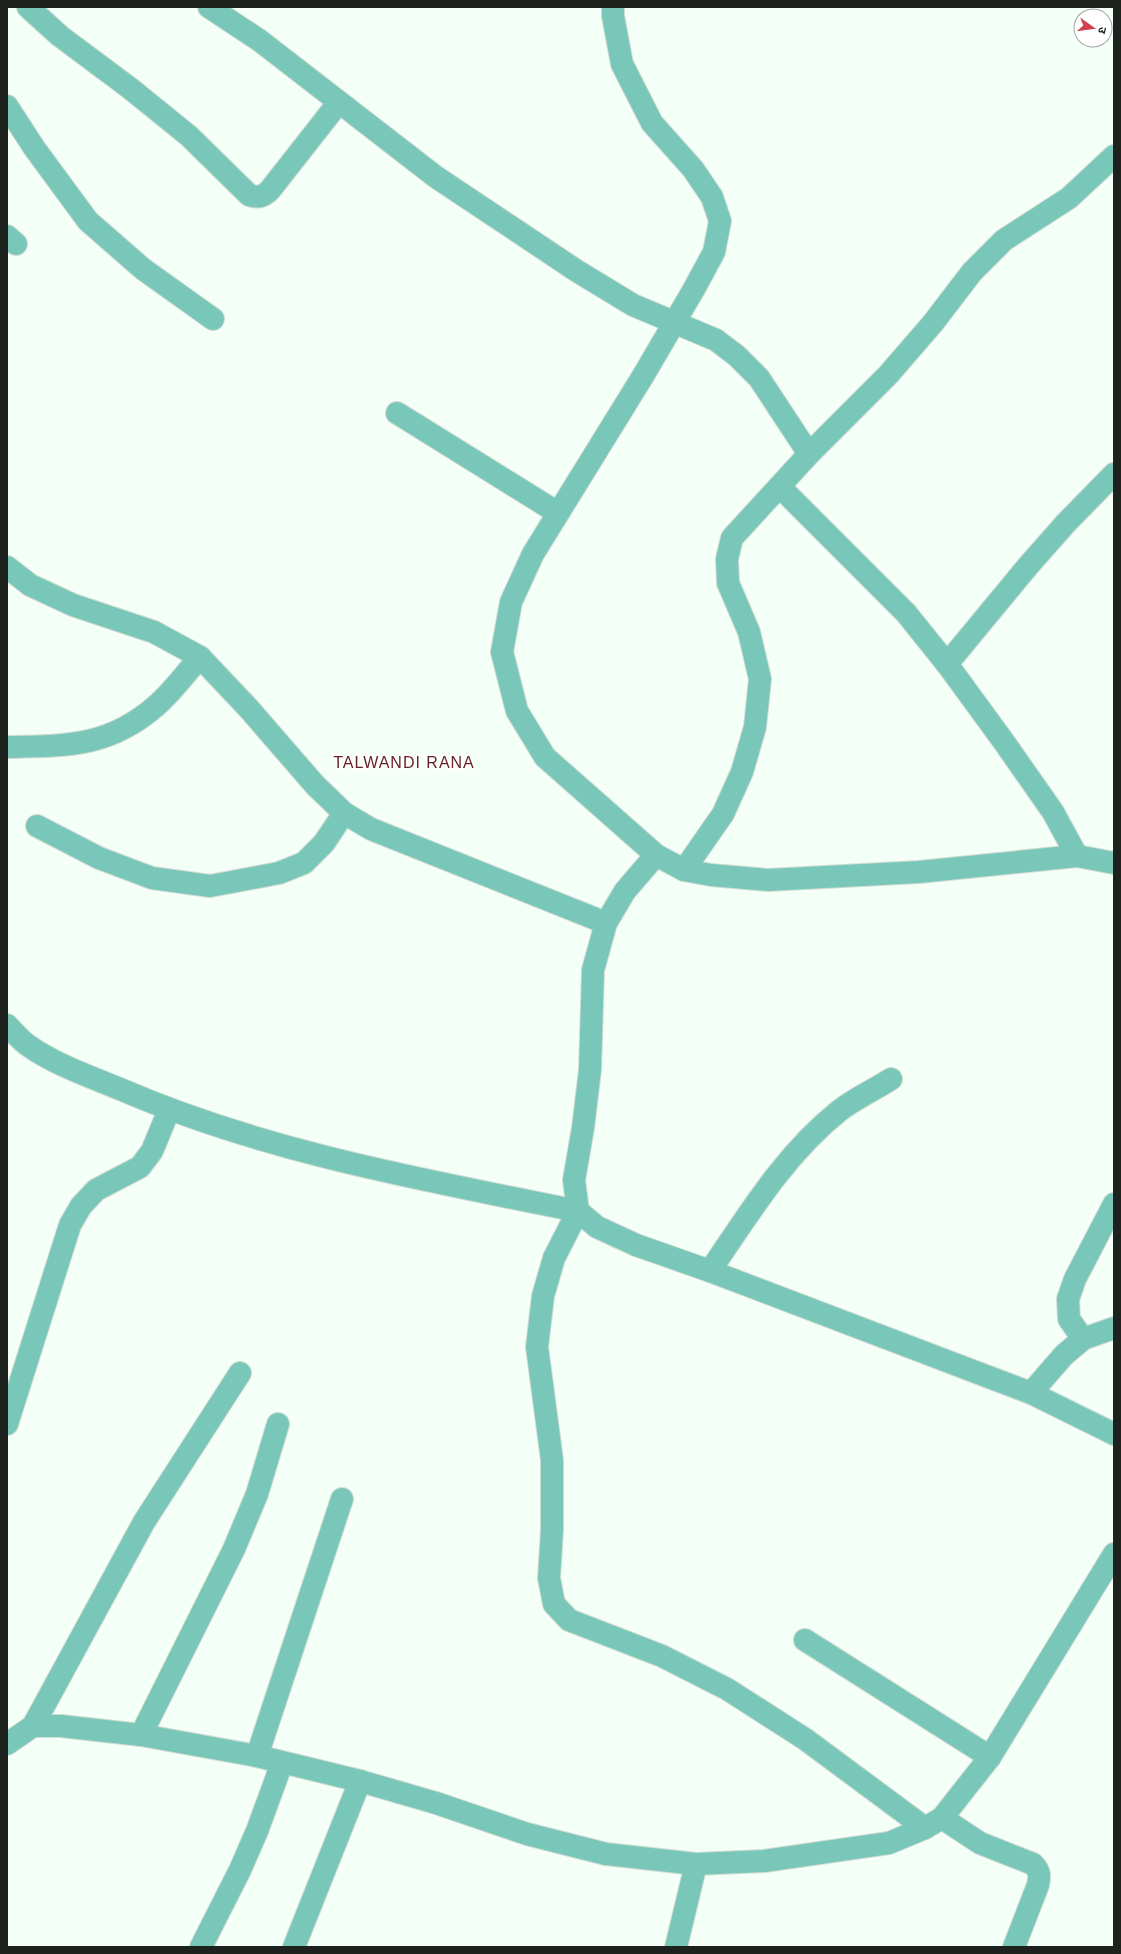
<svg xmlns="http://www.w3.org/2000/svg" width="1121" height="1954" font-family="Helvetica,'Noto Sans Devanagari',sans-serif">
	<style>
		.lines { fill: none; stroke-linecap: round; stroke-linejoin: round }
		.street-casing { stroke: #d2dcd4; stroke-width: 24 }
		.street { stroke: #79c7b8; stroke-width: 22 }
		.labels { text-anchor: middle; stroke-width: 3; stroke-linejoin: round; paint-order: stroke }
		.quarter-label { font-size: 16px; letter-spacing: 1px; fill: #672228; stroke: #fff }
	</style>
	<rect width="100%" height="100%" fill="#f4fff7"/>
	<g class="lines">
		<g class="street-casing">
			<g id="street">
				<path d="M 28,7 L 60,36 L 131,89 L 189,136 L 249,195 C 258,198 263,197 270,190 L 339,102"/>
				<polyline points="209,7 259,40 436,177 577,271 633,305 716,340 737,356 759,378 809,454"/>
				<polyline points="613,7 613,16 622,64 652,123 693,169 712,197 720,221 714,252 694,289 643,376 533,554 511,602 502,652 517,711 545,757 656,855 684,870 711,875 768,880 919,872 1077,856 1114,863"/>
				<polyline points="7,106 35,149 88,221 143,269 213,319"/>
				<polyline points="7,236 16,244"/>
				<polyline points="397,413 558,513"/>
				<polyline points="780,487 906,613 947,664 1004,742 1053,812 1077,856"/>
				<polyline points="7,567 30,585 73,605 154,632 200,657 250,710 315,785 344,813 371,829 606,923"/>
				<polyline points="947,664 1028,566 1066,523 1114,474"/>
				<path d="M 7,747 C 66,746 110,747 157,705 C 173,691 186,673 200,657"/>
				<polyline points="37,826 99,858 152,878 210,886 279,873 304,863 324,843 344,813"/>
				<polyline points="656,855 625,891 606,923 593,970 590,1070 583,1128 574,1180 578,1211 597,1227 636,1245 710,1271 994,1379 1031,1393 1114,1434"/>
				<polyline points="684,870 723,814 742,772 755,727 760,679 749,632 728,583 727,559 732,538 809,454 888,375 933,323 972,272 1004,240 1069,198 1114,156"/>
				<path d="M 7,1025 C 14,1032 21,1041 29,1046 C 54,1064 91,1077 120,1089 C 266,1152 423,1180 578,1211 L 554,1258 L 543,1296 L 537,1347 L 552,1460 L 552,1530 L 549,1578 L 554,1604 L 569,1620 L 662,1656 L 727,1689 L 805,1739 L 925,1828"/>
				<path d="M 710,1271 C 748,1215 785,1154 839,1111 C 854,1099 874,1090 891,1079"/>
				<polyline points="1083,1339 1069,1319 1068,1299 1075,1279 1114,1204"/>
				<polyline points="1031,1393 1064,1355 1083,1339 1114,1328"/>
				<polyline points="7,1424 70,1225 81,1206 96,1190 140,1167 152,1151 169,1110"/>
				<polyline points="805,1640 990,1757"/>
				<polyline points="33,1726 144,1522 240,1373"/>
				<polyline points="141,1735 234,1549 257,1494 278,1424"/>
				<polyline points="7,1744 33,1726 61,1726 141,1735 257,1756 360,1781 436,1803 527,1834 606,1854 696,1864 764,1861 889,1843 925,1828 942,1818 990,1757 1114,1554"/>
				<polyline points="257,1756 342,1499"/>
				<path d="M 942,1818 L 980,1843 L 1033,1864 C 1040,1871 1040,1876 1038,1885 L 1014,1947"/>
				<polyline points="201,1947 240,1870 257,1831 282,1763"/>
				<polyline points="294,1947 360,1781"/>
				<polyline points="676,1947 696,1864"/>
			</g>
		</g>
		<use href="#street" class="street"/>
	</g>
	<g class="labels">
		<g class="quarter-label">
			<text x="404" y="768">TALWANDI RANA</text>
		</g>
	</g>
	<rect width="1121" height="1954" fill="none" stroke="#1e221f" stroke-width="16"/>
	<g transform="translate(1093 28) rotate(104)"><circle r="19" fill="#ffffff" stroke="#a5a7a5"/>
	<path d="M0-3L7 15L0 10L-7 15Z" fill="#d14152"/>
	<text y="-6" font-size="11" font-weight="bold" text-anchor="middle" fill="#1e221f">उ</text>
	</g>
</svg>
